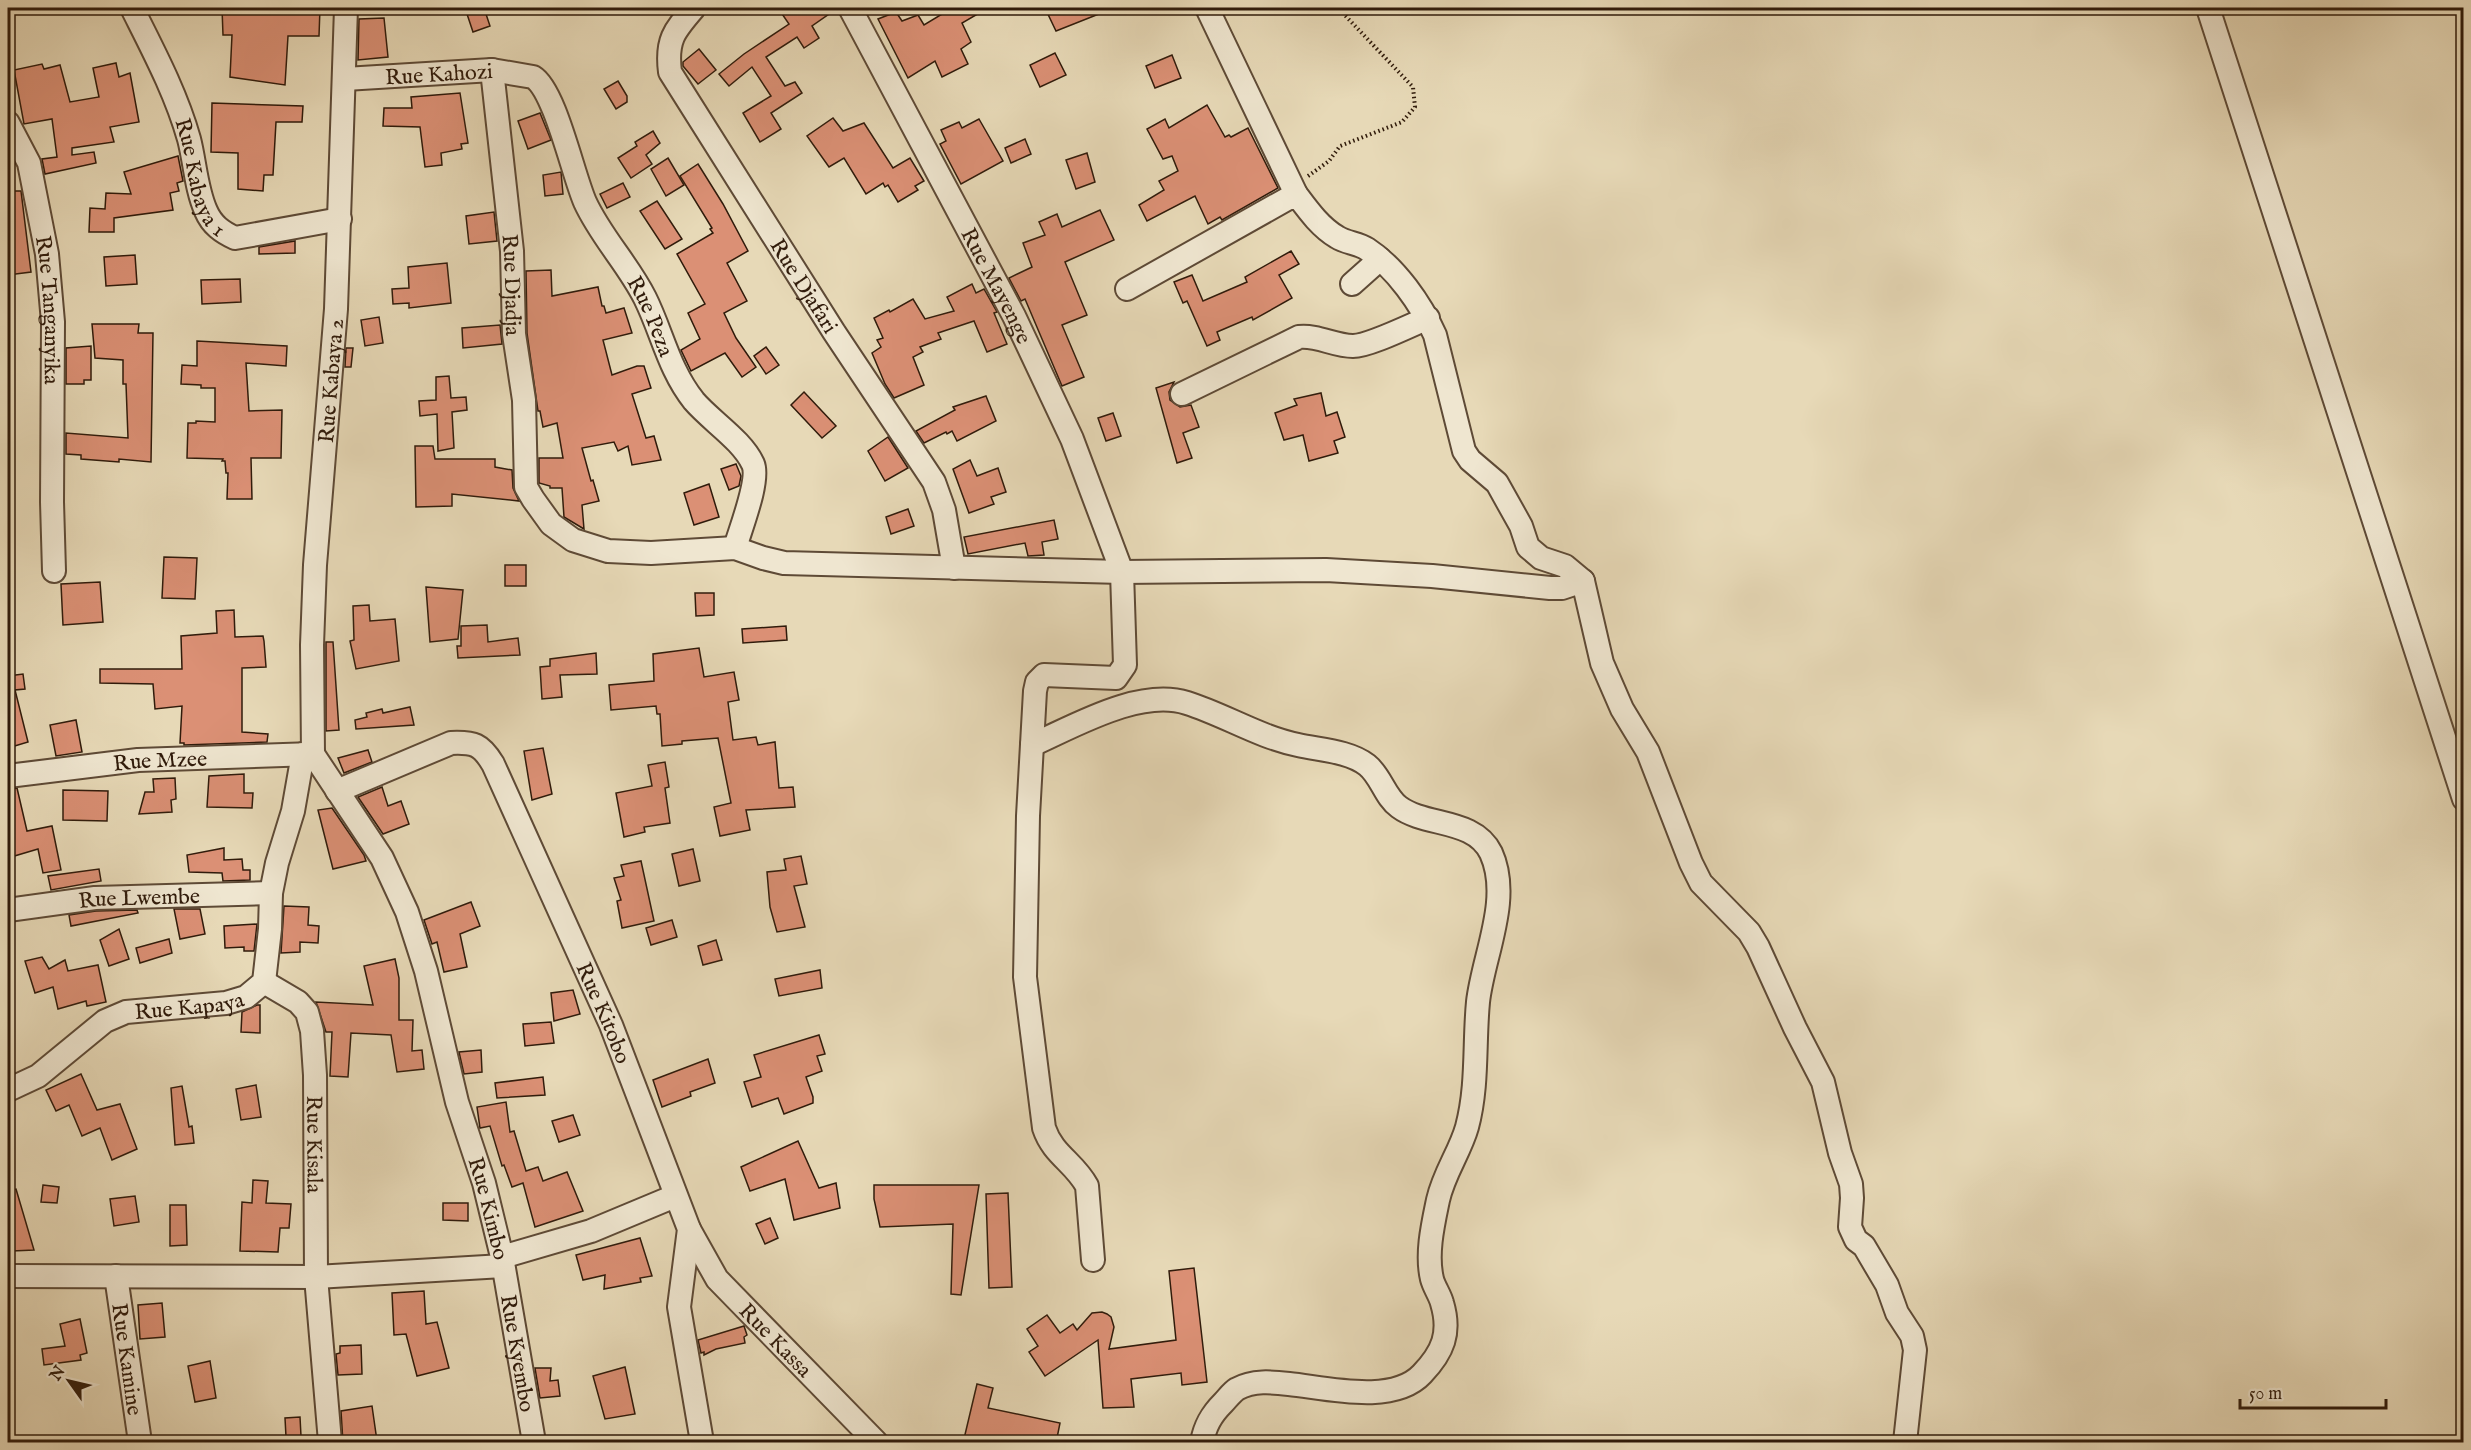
<svg xmlns="http://www.w3.org/2000/svg" width="2471" height="1450" font-family="'IM FELL English',serif">
	<style>
		.building { fill: #db9075; stroke: #301b0b; stroke-width: 1.5 }
		.lines { fill: none; stroke-linecap: round; stroke-linejoin: round }
		.minor-casing { stroke: #5e4a36; stroke-width: 26 }
		.path { stroke: #301b0b; stroke-width: 4; stroke-dasharray: 1.5 3; stroke-linecap: butt }
		.minor { stroke: #efe6d0; stroke-width: 22 }
		.labels { text-anchor: middle; stroke-width: 4.5; stroke-linejoin: round; paint-order: stroke }
		.street-label { font-size: 22px; fill: #301b0b; stroke: #efe6d0 }
	</style>
	<rect width="100%" height="100%" fill="#e7d9b7"/>
	<filter id="stains"><feTurbulence type="fractalNoise" baseFrequency=".00333" numOctaves="4"/><feColorMatrix values="0 0 0 0 .2 0 0 0 0 .09 0 0 0 0 .02 0 0 0 .5 -.17"/></filter>
	<radialGradient id="worn" r=".72"><stop offset=".6" stop-color="#630" stop-opacity="0"/><stop offset="1" stop-color="#630" stop-opacity=".3"/></radialGradient>
	<g class="building">
		<polygon points="222,8 320,8 319,36 288,36 285,85 230,77 232,35 223,35"/>
		<polygon points="465,8 484,8 490,26 473,32"/>
		<polygon points="778,8 824,8 829,14 812,26 819,38 804,48 797,37 766,57 785,86 795,82 802,93 771,113 781,129 760,142 743,113 771,96 752,67 729,86 719,74 744,54 789,24"/>
		<polygon points="952,8 988,8 962,23 971,42 961,49 968,64 942,77 935,61 908,78 878,19 896,12 902,21 918,15 924,25"/>
		<polygon points="1045,8 1114,8 1056,31"/>
		<polygon points="384,18 388,57 358,60 359,19"/>
		<polygon points="699,49 716,70 698,84 683,66 683,62"/>
		<polygon points="1055,53 1066,75 1040,87 1030,65"/>
		<polygon points="1172,55 1181,78 1155,88 1146,66"/>
		<polygon points="116,63 119,77 130,73 139,122 110,127 114,142 72,148 72,155 94,152 96,163 45,174 42,159 57,157 52,119 24,124 14,70 42,64 44,69 60,65 70,102 99,97 93,68"/>
		<polygon points="618,81 627,96 627,102 616,109 604,89"/>
		<polygon points="460,93 468,143 461,144 462,149 441,153 442,165 425,167 420,127 383,126 384,108 412,108 411,97"/>
		<polygon points="212,103 303,106 302,122 276,122 273,175 264,175 263,191 238,189 238,153 211,152"/>
		<polygon points="1207,105 1225,137 1229,135 1231,137 1248,128 1278,188 1222,220 1220,217 1208,224 1195,196 1147,221 1139,205 1164,190 1159,181 1178,171 1172,156 1163,159 1147,129 1165,119 1169,128"/>
		<polygon points="540,113 551,140 528,149 518,121"/>
		<polygon points="833,118 843,131 864,123 893,168 910,158 924,181 915,186 918,190 898,202 888,185 885,187 883,183 866,194 844,158 829,167 807,136"/>
		<polygon points="979,119 1003,161 961,184 940,144 946,141 941,130 959,122 962,128"/>
		<polygon points="653,131 660,143 646,155 652,164 631,178 618,158 637,146 635,142"/>
		<polygon points="1025,139 1031,154 1011,163 1005,148"/>
		<polygon points="1087,153 1095,182 1076,189 1066,160"/>
		<polygon points="178,156 183,181 177,183 179,191 170,193 173,210 114,218 114,232 89,232 90,208 105,209 106,193 131,194 124,172"/>
		<polygon points="668,158 684,185 666,196 651,169"/>
		<polygon points="698,164 723,204 748,251 727,263 747,301 724,313 736,338 756,367 742,377 725,353 691,371 681,350 700,339 688,313 705,304 677,254 713,233 710,229 712,228 680,176"/>
		<polygon points="561,172 563,194 545,196 543,175"/>
		<polygon points="623,183 630,197 607,208 600,194"/>
		<polygon points="8,191 21,191 31,272 8,275"/>
		<polygon points="657,201 682,239 665,249 640,211"/>
		<polygon points="1100,210 1114,240 1065,262 1087,315 1062,325 1084,377 1062,386 1025,299 1021,301 1009,278 1032,267 1023,243 1045,235 1039,222 1057,214 1062,227"/>
		<polygon points="494,212 497,241 469,244 466,216"/>
		<polygon points="295,241 295,253 259,254 259,247"/>
		<polygon points="1291,251 1299,264 1279,275 1292,298 1253,320 1252,317 1217,332 1220,340 1207,346 1187,301 1183,303 1174,282 1192,275 1203,301 1247,282 1245,277"/>
		<polygon points="135,255 137,284 106,286 104,257"/>
		<polygon points="447,263 451,303 409,308 409,303 393,304 392,289 409,288 408,267"/>
		<polygon points="551,270 552,296 598,287 602,306 604,306 606,313 624,308 632,333 603,340 612,375 637,366 644,366 651,388 632,394 646,438 654,436 661,460 632,465 628,446 618,451 614,442 582,448 591,481 593,480 599,501 582,505 584,529 564,517 562,488 550,488 550,486 539,483 539,458 563,458 557,423 543,427 540,411 538,411 527,333 526,271"/>
		<polygon points="240,279 241,302 202,304 201,280"/>
		<polygon points="972,284 976,293 984,289 997,312 994,313 1007,344 987,352 974,321 938,333 941,339 920,347 923,352 913,357 924,385 894,398 885,384 872,353 881,347 877,340 883,338 874,318 889,310 890,312 913,299 925,319 954,311 947,297"/>
		<polygon points="379,317 383,343 365,346 361,320"/>
		<polygon points="92,324 139,324 138,333 153,333 151,462 119,459 119,462 81,459 81,455 66,454 66,433 128,438 126,384 123,384 123,360 95,358"/>
		<polygon points="500,325 502,344 463,348 462,328"/>
		<polygon points="197,341 287,346 286,366 246,363 249,411 282,410 281,458 251,458 252,499 227,499 228,473 226,473 225,461 222,461 223,459 187,458 188,423 196,423 196,421 215,422 215,388 201,388 201,385 181,384 182,365 197,366"/>
		<polygon points="91,346 91,380 84,380 84,384 66,384 66,348"/>
		<polygon points="766,347 779,365 766,374 754,356"/>
		<polygon points="346,348 353,348 351,367 345,367"/>
		<polygon points="449,376 451,398 466,397 467,410 452,412 454,448 438,451 437,414 420,416 419,401 436,400 436,377"/>
		<polygon points="1174,382 1169,392 1170,400 1180,407 1191,405 1199,427 1183,433 1192,458 1177,463 1156,388"/>
		<polygon points="804,392 836,426 822,438 791,405"/>
		<polygon points="1321,393 1326,416 1337,412 1345,437 1334,441 1338,453 1309,461 1303,435 1284,440 1275,413 1297,405 1294,399"/>
		<polygon points="986,396 996,421 957,441 952,431 947,434 946,432 924,443 916,431 955,410 953,407"/>
		<polygon points="1113,413 1121,436 1106,441 1098,418"/>
		<polygon points="888,437 908,468 885,481 868,451"/>
		<polygon points="415,446 433,446 435,459 495,459 495,467 512,470 513,488 519,501 452,494 452,506 416,507"/>
		<polygon points="970,460 977,476 998,468 1006,492 991,497 994,504 969,513 953,469"/>
		<polygon points="736,464 741,476 739,486 729,490 721,469"/>
		<polygon points="709,484 719,517 694,525 684,493"/>
		<polygon points="908,509 914,526 891,534 886,517"/>
		<polygon points="1054,520 1058,539 1042,542 1044,555 1028,556 1025,543 968,554 964,537"/>
		<polygon points="164,557 197,558 195,599 162,598"/>
		<rect x="505" y="565" width="21" height="21"/>
		<polygon points="100,582 103,622 63,625 61,584"/>
		<polygon points="426,587 463,590 458,639 430,642"/>
		<polygon points="695,593 714,593 714,615 696,616"/>
		<polygon points="369,605 370,621 395,619 399,661 356,669 350,641 354,640 353,606"/>
		<polygon points="234,610 235,637 263,636 264,641 266,667 242,668 242,732 268,734 267,742 184,745 184,743 180,743 182,706 155,709 153,684 100,683 100,669 182,669 181,636 217,633 216,611"/>
		<polygon points="487,625 488,642 518,638 520,655 458,658 457,646 461,646 461,626"/>
		<polygon points="786,626 787,640 743,643 742,629"/>
		<polygon points="326,642 333,642 339,730 326,731"/>
		<polygon points="699,648 704,677 734,672 739,700 728,702 733,740 756,737 758,745 775,742 779,788 793,787 795,807 746,810 750,830 720,836 714,807 731,803 718,738 682,741 682,744 662,746 660,714 657,714 656,706 611,710 609,685 654,681 653,654"/>
		<polygon points="596,653 597,674 560,675 562,697 542,699 540,667 550,666 550,659"/>
		<polygon points="23,674 25,689 15,690 28,742 8,748 8,676"/>
		<polygon points="410,707 414,725 356,729 355,720 367,717 366,713 382,709 383,713"/>
		<polygon points="76,720 82,752 56,756 50,725"/>
		<polygon points="543,748 552,794 532,800 524,751"/>
		<polygon points="368,750 372,762 344,773 338,758"/>
		<polygon points="665,762 669,787 665,788 670,823 644,827 645,832 624,837 616,793 652,786 648,765"/>
		<polygon points="244,774 244,793 253,793 252,808 207,807 209,776"/>
		<polygon points="175,778 176,799 171,800 172,812 139,814 145,792 154,792 153,779"/>
		<polygon points="382,787 388,806 401,801 409,824 383,834 358,797"/>
		<polygon points="17,788 27,831 52,826 61,870 43,873 38,849 11,857 8,847 8,789"/>
		<polygon points="63,790 108,791 107,821 63,820"/>
		<polygon points="332,808 364,855 366,861 333,869 318,810"/>
		<polygon points="224,848 224,860 242,859 243,870 250,870 250,880 223,881 222,873 189,872 187,855"/>
		<polygon points="693,849 700,881 679,886 672,854"/>
		<polygon points="801,856 807,884 794,886 805,927 777,932 770,907 767,872 786,870 784,859"/>
		<polygon points="641,861 654,921 622,928 617,901 621,900 614,878 624,876 621,865"/>
		<polygon points="99,869 101,881 51,890 48,876"/>
		<polygon points="471,902 480,926 460,934 467,967 444,972 437,942 432,944 424,920"/>
		<polygon points="284,906 309,907 308,925 319,926 318,943 300,942 300,952 281,953"/>
		<polygon points="174,909 200,909 205,934 180,939"/>
		<polygon points="137,910 138,913 71,926 69,915 96,911"/>
		<polygon points="672,920 677,937 651,945 646,928"/>
		<polygon points="257,924 254,951 244,951 244,947 225,948 224,926"/>
		<polygon points="119,929 129,959 109,966 100,940"/>
		<polygon points="169,939 172,953 140,963 136,948"/>
		<polygon points="716,940 722,960 703,965 698,946"/>
		<polygon points="42,957 49,969 65,960 68,971 98,965 106,1002 87,1006 86,1001 58,1009 53,987 35,993 25,961"/>
		<polygon points="395,959 399,978 399,1020 413,1020 412,1051 422,1050 424,1069 397,1072 391,1035 351,1033 348,1077 330,1076 332,1032 326,1032 316,1002 373,1005 364,966"/>
		<polygon points="820,970 822,988 779,996 775,979"/>
		<polygon points="573,990 580,1014 554,1021 551,993"/>
		<polygon points="257,1005 260,1005 260,1033 241,1032 242,1012"/>
		<polygon points="551,1022 554,1043 525,1046 523,1024"/>
		<polygon points="819,1035 825,1054 817,1056 822,1071 806,1077 813,1097 813,1103 784,1114 778,1098 752,1107 744,1082 761,1077 754,1055"/>
		<polygon points="481,1050 482,1072 464,1074 459,1052"/>
		<polygon points="708,1059 715,1083 690,1092 691,1096 662,1107 653,1080"/>
		<polygon points="81,1074 97,1110 120,1104 137,1149 112,1160 100,1128 82,1136 69,1105 56,1111 46,1090"/>
		<polygon points="543,1077 545,1095 497,1098 495,1083"/>
		<polygon points="256,1085 261,1117 241,1120 236,1089"/>
		<polygon points="182,1086 189,1127 192,1126 194,1143 175,1145 171,1088"/>
		<polygon points="506,1102 510,1132 514,1131 526,1171 538,1167 543,1181 567,1172 583,1211 535,1227 523,1183 512,1187 504,1165 502,1166 490,1126 480,1128 477,1107"/>
		<polygon points="573,1115 580,1135 559,1142 552,1121"/>
		<polygon points="798,1141 819,1188 836,1183 840,1208 794,1220 785,1179 750,1191 741,1167"/>
		<polygon points="253,1180 268,1181 266,1203 291,1204 289,1228 280,1228 278,1252 240,1251 242,1202 252,1203"/>
		<polygon points="43,1185 59,1187 57,1203 41,1202"/>
		<polygon points="874,1185 979,1185 961,1295 951,1294 953,1224 880,1227 874,1199"/>
		<polygon points="16,1189 34,1250 12,1251 11,1190"/>
		<polygon points="1008,1193 1012,1287 989,1288 986,1194"/>
		<polygon points="135,1196 139,1222 114,1226 110,1199"/>
		<polygon points="443,1203 468,1203 468,1221 443,1220"/>
		<polygon points="170,1205 186,1205 187,1245 170,1246"/>
		<polygon points="770,1218 778,1238 765,1244 756,1224"/>
		<polygon points="640,1238 652,1276 640,1278 641,1282 604,1289 605,1275 583,1280 576,1255"/>
		<polygon points="1194,1268 1207,1382 1182,1385 1181,1373 1131,1379 1134,1407 1103,1408 1098,1340 1045,1376 1029,1352 1038,1346 1027,1329 1047,1315 1060,1333 1073,1324 1077,1330 1092,1313 1102,1312 1107,1314 1111,1317 1114,1327 1109,1349 1176,1340 1169,1271"/>
		<polygon points="424,1291 426,1324 437,1322 449,1368 417,1376 406,1334 394,1335 392,1293"/>
		<polygon points="162,1303 165,1337 140,1339 138,1305"/>
		<polygon points="80,1319 87,1353 80,1355 81,1360 44,1365 42,1349 65,1346 60,1324"/>
		<polygon points="744,1326 747,1335 744,1337 745,1343 716,1349 704,1355 704,1352 701,1353 698,1340"/>
		<polygon points="361,1345 362,1374 338,1375 336,1354 340,1353 340,1346"/>
		<polygon points="210,1361 216,1398 195,1402 188,1366"/>
		<polygon points="625,1367 635,1414 605,1419 593,1376"/>
		<polygon points="535,1368 551,1368 550,1381 558,1380 560,1396 540,1398"/>
		<polygon points="977,1384 993,1388 988,1408 1060,1423 1056,1443 963,1443"/>
		<polygon points="372,1406 377,1441 343,1443 341,1411"/>
		<polygon points="300,1417 301,1436 286,1437 285,1418"/>
	</g>
	<g class="lines">
		<g class="minor-casing">
			<g id="minor">
				<path id="s1" d="M 132,8 C 153,50 176,93 189,139 C 195,162 196,189 206,211 C 212,225 222,232 235,238 L 340,219"/>
				<path id="s2" d="M 694,8 C 674,31 666,40 670,72 L 834,332 L 934,482 L 944,510 L 954,568"/>
				<path id="s3" d="M 850,8 L 1014,316 L 1072,439 L 1122,572 L 1125,665 L 1116,678 L 1044,675 L 1037,682 L 1035,691 L 1028,816 L 1025,977 L 1044,1128 C 1053,1155 1074,1162 1087,1186 L 1093,1260"/>
				<polyline points="1207,8 1296,194"/>
				<polyline points="2208,8 2464,799"/>
				<path id="s4" d="M 492,70 L 512,251 L 514,334 L 524,400 L 526,487 L 533,499 L 551,524 L 573,540 L 608,551 L 651,553 L 735,548 L 763,558 L 784,563 L 1122,572 L 1326,570 L 1432,576 L 1550,588 L 1562,588 L 1583,581"/>
				<path id="s5" d="M 345,79 L 492,70 L 533,77 C 555,90 573,175 585,202 C 601,237 628,264 645,298 C 662,332 669,370 694,401 C 711,421 742,440 753,464 C 760,480 740,530 735,548"/>
				<path id="s6" d="M 8,123 L 29,163 L 47,254 L 53,322 L 52,502 L 54,571"/>
				<polyline points="1352,284 1380,259"/>
				<path d="M 1127,289 L 1296,194 C 1308,210 1320,227 1337,237 C 1346,243 1358,243 1367,249 C 1396,268 1421,304 1435,335 L 1464,451 L 1470,460 L 1497,483 L 1521,526 L 1528,547 L 1541,558 L 1565,566 L 1583,581 L 1602,663 L 1622,709 L 1648,752 L 1691,863 L 1701,883 L 1749,932 L 1758,947 L 1795,1028 L 1823,1082 L 1840,1153 L 1851,1184 L 1852,1198 L 1850,1227 L 1856,1240 L 1864,1246 L 1887,1285 L 1897,1313 L 1912,1336 L 1915,1350 L 1905,1442"/>
				<path d="M 1182,394 L 1299,337 C 1318,335 1334,346 1353,346 C 1369,346 1411,325 1428,318"/>
				<path d="M 1032,745 C 1075,726 1139,688 1187,703 C 1225,715 1259,737 1298,745 C 1320,750 1349,751 1367,765 C 1381,776 1385,797 1399,807 C 1426,827 1474,818 1491,853 C 1512,899 1483,956 1478,1002 C 1474,1043 1478,1086 1467,1127 C 1460,1152 1444,1173 1438,1200 C 1433,1224 1426,1254 1432,1279 C 1434,1287 1440,1295 1442,1303 C 1451,1333 1443,1352 1422,1374 C 1393,1405 1327,1388 1289,1384 C 1272,1382 1253,1380 1237,1389 C 1232,1392 1227,1399 1223,1403 C 1211,1415 1205,1426 1202,1442"/>
				<path id="s7" d="M 313,754 L 312,645 L 315,565 L 336,309 L 346,8"/>
				<path id="s8" d="M 313,754 L 382,858 L 407,912 L 426,971 L 457,1102 L 484,1183 L 502,1257 L 534,1442"/>
				<path id="s9" d="M 8,776 L 138,760 L 313,754"/>
				<path id="s10" d="M 337,791 L 451,743 C 474,742 481,744 493,764 L 611,1025 L 689,1229 L 679,1307 L 702,1442"/>
				<path id="s11" d="M 8,910 L 95,898 L 271,893"/>
				<path id="s12" d="M 264,982 L 298,1002 L 307,1012 L 312,1031 L 315,1075 L 316,1277 L 330,1442"/>
				<path id="s13" d="M 8,1090 L 38,1076 L 105,1021 L 126,1012 L 226,1003 L 246,997 L 264,982 L 270,929 L 271,893 L 277,863 L 293,811 L 303,754"/>
				<path id="s14" d="M 689,1229 L 717,1279 L 876,1442"/>
				<polyline points="502,1257 591,1231 675,1196"/>
				<polyline points="8,1276 316,1277 503,1266"/>
				<path id="s15" d="M 116,1276 L 140,1442"/>
			</g>
		</g>
		<polyline class="path" points="1308,176 1329,161 1340,146 1402,122 1415,107 1413,87 1338,8"/>
		<use href="#minor" class="minor"/>
	</g>
	<g class="labels">
		<g class="street-label">
			<text dy="8" stroke="none"><textPath href="#s5" startOffset="94">Rue Kahozi</textPath></text>
			<text dy="8" stroke="none"><textPath href="#s1" startOffset="183">Rue Kabaya 1</textPath></text>
			<text dy="8" stroke="none"><textPath href="#s4" startOffset="216">Rue Djadja</textPath></text>
			<text dy="8" stroke="none"><textPath href="#s2" startOffset="324">Rue Djafari</textPath></text>
			<text dy="8" stroke="none"><textPath href="#s3" startOffset="314">Rue Mayenge</textPath></text>
			<text dy="8" stroke="none"><textPath href="#s6" startOffset="194">Rue Tanganyika</textPath></text>
			<text dy="8" stroke="none"><textPath href="#s5" startOffset="458">Rue Peza</textPath></text>
			<text dy="8" stroke="none"><textPath href="#s7" startOffset="374">Rue Kabaya 2</textPath></text>
			<text dy="8" stroke="none"><textPath href="#s9" startOffset="153">Rue Mzee</textPath></text>
			<text dy="8" stroke="none"><textPath href="#s11" startOffset="132">Rue Lwembe</textPath></text>
			<text dy="8" stroke="none"><textPath href="#s13" startOffset="206">Rue Kapaya</textPath></text>
			<text dy="8" stroke="none"><textPath href="#s10" startOffset="447">Rue Kitobo</textPath></text>
			<text dy="8" stroke="none"><textPath href="#s12" startOffset="186">Rue Kisala</textPath></text>
			<text dy="8" stroke="none"><textPath href="#s8" startOffset="492">Rue Kimbo</textPath></text>
			<text dy="8" stroke="none"><textPath href="#s14" startOffset="142">Rue Kassa</textPath></text>
			<text dy="8" stroke="none"><textPath href="#s8" startOffset="640">Rue Kyembo</textPath></text>
			<text dy="8" stroke="none"><textPath href="#s15" startOffset="84">Rue Kamine</textPath></text>
		</g>
	</g>
	<rect width="2471" height="1450" fill="none" stroke="#e7d9b7" stroke-width="30"/>
	<rect x="9" y="9" width="2453" height="1432" fill="none" stroke="#301b0b" stroke-width="3"/>
	<rect x="15" y="15" width="2441" height="1420" fill="none" stroke="#301b0b" stroke-width="1.5"/>
	<g transform="translate(69 1381) rotate(304)" stroke="#efe6d0" stroke-width="4.5" paint-order="stroke">
	<path d="M0-4.5L10 22L0 15L-10 22Z" fill="#301b0b"/>
	<text y="-9" font-size="16" font-weight="bold" text-anchor="middle" fill="#301b0b">N</text>
	</g>
	<path d="M2240 1399v9h146v-9" fill="none" stroke="#301b0b" stroke-width="3"/>
	<text x="2249" y="1399" font-size="18" fill="#301b0b" stroke="#efe6d0" stroke-width="4.5" paint-order="stroke">50 m</text>
	<rect width="100%" height="100%" filter="url(#stains)"/>
	<rect width="100%" height="100%" fill="url(#worn)"/>
</svg>
